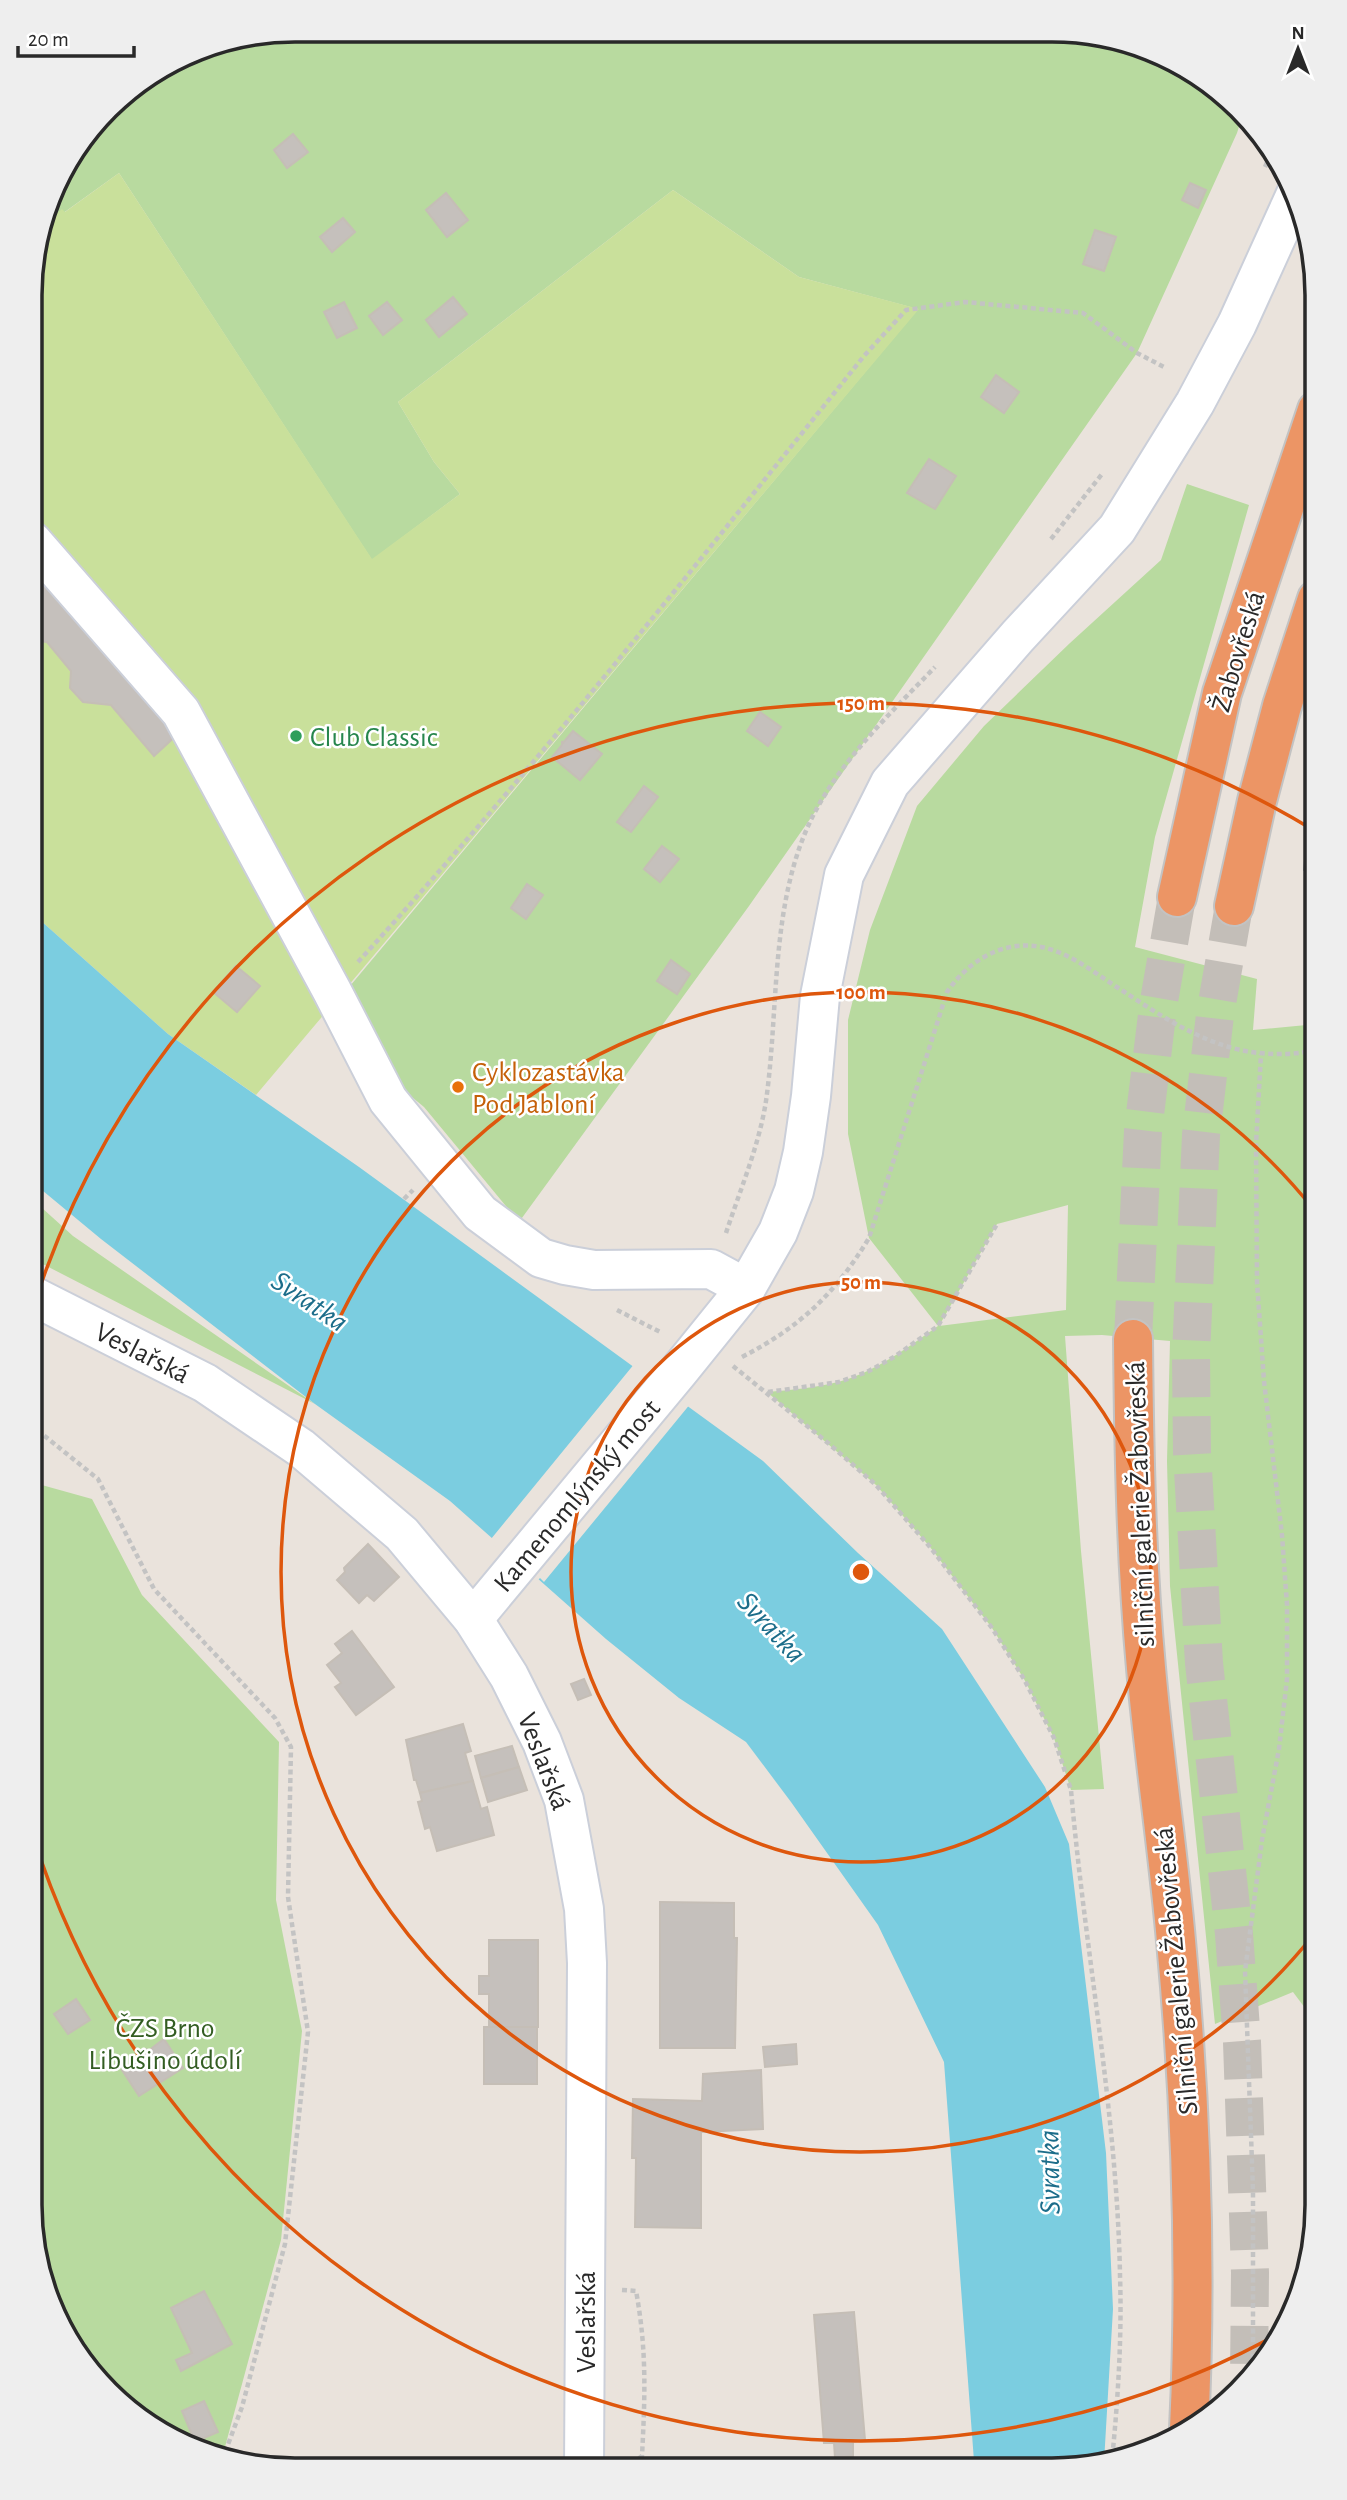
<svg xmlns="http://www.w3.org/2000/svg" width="1347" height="2500" font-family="'Alegreya Sans',sans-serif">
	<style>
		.green { fill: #b8da9f; fill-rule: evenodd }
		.pitch { fill: #c9e09b }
		.water { fill: #7bcde0 }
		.pier { fill: #eae3dc }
		.building { fill: #c5c0bc; stroke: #c5beb6; stroke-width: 2 }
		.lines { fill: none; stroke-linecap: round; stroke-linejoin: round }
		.highway-tunnel { stroke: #c3beb8; stroke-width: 38; stroke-dasharray: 38 19; stroke-linecap: butt }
		.minor-casing { stroke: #cbcfd9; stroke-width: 42 }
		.highway-casing { stroke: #c3c3c3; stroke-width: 42 }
		.path { stroke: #c3c3c3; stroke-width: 4.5; stroke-dasharray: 5 3.5; stroke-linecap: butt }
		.minor { stroke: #fff; stroke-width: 38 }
		.highway { stroke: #ec9565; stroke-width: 38 }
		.tram { stroke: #a0a4b1; stroke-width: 2 }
		.ring { fill: none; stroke: #de570d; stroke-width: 3.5 }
		.leisure-dot { fill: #2e9e5b; stroke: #fff; stroke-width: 2.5 }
		.food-dot { fill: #e8710a; stroke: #fff; stroke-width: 2.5 }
		.labels { text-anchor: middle; stroke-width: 5; stroke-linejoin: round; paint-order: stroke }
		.street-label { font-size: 28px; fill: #292929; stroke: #fff }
		.leisure-label { font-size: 28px; fill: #27864d; stroke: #fff; text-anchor: start }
		.food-label { font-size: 28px; fill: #c56008; stroke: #fff; text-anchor: start }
		.park-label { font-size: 28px; fill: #335d22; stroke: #fff }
		.water-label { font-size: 30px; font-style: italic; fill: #1c6d8a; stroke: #fff }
		.rim { fill: none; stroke: #292929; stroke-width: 3.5 }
		.centre { fill: #de570d; stroke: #fff; stroke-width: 3.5 }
		.ring-label { font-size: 21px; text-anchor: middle; font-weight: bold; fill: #de570d; stroke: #fff; stroke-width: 5; stroke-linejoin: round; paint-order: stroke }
	</style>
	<rect width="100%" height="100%" fill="#eae3dc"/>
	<g class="green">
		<polygon points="295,30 1104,35 1169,57 1227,95 1243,114 1237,133 1137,353 749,906 519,1222 424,1107 401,1088 350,986 918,309 799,277 673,190 398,402 434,462 460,494 372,560 119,173 41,229 57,177 120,96 194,50"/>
		<path d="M 1187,484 L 1249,505 L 1155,837 L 1135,947 L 1257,979 L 1253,1030 L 1317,1024 L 1317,2024 L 1293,1992 L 1215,2024 L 1170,1586 L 1167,1461 L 1170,1341 L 1102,1335 L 1065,1336 L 1081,1551 L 1104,1789 L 1071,1790 L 1054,1738 L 1024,1679 L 992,1628 L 930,1547 L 876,1485 L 767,1392 C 790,1390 815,1388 838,1382 C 875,1372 907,1348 938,1326 L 869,1238 L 848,1134 L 848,1020 L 870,930 L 917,806 L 984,726 L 1070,643 L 1161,560 ZM 1068,1205 L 1066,1310 L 939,1326 L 997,1224 Z"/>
		<polygon points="31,1198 73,1236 315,1404 31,1258"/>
		<polygon points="31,1482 92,1499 142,1595 279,1742 276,1900 302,2031 281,2240 222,2458 193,2450 133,2415 75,2353 44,2291 30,2205"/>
	</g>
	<polygon class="pitch" points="119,173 372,559 460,494 434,462 398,402 673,190 799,277 919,309 256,1095 168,1034 31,912 32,260 42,227 62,209 65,212"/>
	<polygon class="water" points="31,912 168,1034 359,1167 763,1461 858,1553 942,1629 1045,1787 1069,1844 1106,2153 1113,2309 1104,2462 1052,2470 973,2470 974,2461 944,2062 878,1925 791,1802 746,1742 679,1698 606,1639 450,1501 315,1404 101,1239 31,1181"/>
	<polygon class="pier" points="635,1363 691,1403 544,1582 540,1578 537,1581 493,1545 495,1542 491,1539"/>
	<g class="building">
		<polygon points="293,134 308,152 287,168 274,150"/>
		<polygon points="1190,183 1206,190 1198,208 1182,200"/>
		<polygon points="446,193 468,220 447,237 426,210"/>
		<polygon points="343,218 355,232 332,252 320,237"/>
		<polygon points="1095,230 1116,237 1104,271 1083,264"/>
		<polygon points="453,297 467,314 439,337 426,320"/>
		<polygon points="344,302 357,328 337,338 324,312"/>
		<polygon points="387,302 402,320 383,335 369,316"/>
		<polygon points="996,375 1019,392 1004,413 981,397"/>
		<polygon points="929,459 956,476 935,509 907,493"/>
		<polygon points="32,559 179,733 154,756 111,705 83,702 70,688 71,671 47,642 32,640"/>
		<polygon points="760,712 781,727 768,746 747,731"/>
		<polygon points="573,731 602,754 580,780 552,757 562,745 562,741 563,743"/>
		<polygon points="644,786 658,797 631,832 617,822"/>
		<polygon points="662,846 679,859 660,882 644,869"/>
		<polygon points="527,884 543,895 526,919 511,908"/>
		<polygon points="671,960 690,974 677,994 657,981"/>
		<polygon points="236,966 260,986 237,1012 213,992"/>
		<polygon points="368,1544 399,1577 374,1601 367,1595 359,1603 337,1580 345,1572 344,1568"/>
		<polygon points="352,1631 394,1687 356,1715 335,1687 341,1683 327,1665 342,1653 335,1644"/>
		<polygon points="584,1679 591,1695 578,1700 571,1684"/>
		<polygon points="463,1724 471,1751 465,1753 473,1781 420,1793 416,1780 414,1780 406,1740"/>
		<polygon points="512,1746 519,1767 481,1778 475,1756"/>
		<polygon points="519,1767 527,1790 488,1802 481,1778"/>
		<polygon points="473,1781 481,1809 487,1807 494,1835 437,1851 430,1827 425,1829 418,1802 422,1801 420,1793"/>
		<polygon points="660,1902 734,1903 734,1938 737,1938 735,2048 660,2048"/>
		<polygon points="489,1940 538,1940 538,2027 489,2027 489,1994 479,1994 479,1976 489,1976"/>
		<polygon points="76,1999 90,2020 68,2034 54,2014"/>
		<rect x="484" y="2027" width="53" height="57"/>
		<polygon points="164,2039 183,2068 139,2096 122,2070 145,2054 143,2051 146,2049 148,2051"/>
		<polygon points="796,2044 797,2064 765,2067 763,2047"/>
		<polygon points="761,2070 763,2129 701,2132 701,2228 635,2227 636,2158 632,2158 633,2099 702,2101 703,2074"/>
		<polygon points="204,2291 232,2344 181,2371 176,2360 192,2353 171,2308"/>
		<polygon points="854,2312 865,2440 853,2442 853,2456 835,2458 834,2443 824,2443 814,2315"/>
		<polygon points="204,2401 218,2432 195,2442 182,2411"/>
		<polygon points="500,2458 548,2459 548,2469 500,2469"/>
		<rect x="628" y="2467" width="125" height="2"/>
		<polygon points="919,2468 919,2470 773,2469"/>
	</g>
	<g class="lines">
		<g class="highway-tunnel">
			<polyline points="1234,906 1215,1015 1201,1135 1191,1354 1192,1452 1204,1663 1234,1934 1242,2042 1250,2273 1249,2380"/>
			<polyline points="1133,1339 1143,1131 1158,1007 1177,897"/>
		</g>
		<g class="minor-casing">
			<g id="minor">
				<polyline points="32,541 181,712 332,991 388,1100 480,1213 541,1258 565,1265 594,1270 711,1269 746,1288"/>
				<polyline points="31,1295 205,1383 301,1448 402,1534 473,1619 509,1676 542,1742 564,1800 584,1909 587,1963 584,2469"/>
				<polyline points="473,1619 679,1371 746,1288 778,1232 794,1191 803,1152 811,1096 820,996 844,875 890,783 1018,636 1117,529 1195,403 1237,324 1296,194"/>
			</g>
		</g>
		<g class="highway-casing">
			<g id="highway">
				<polyline points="1177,897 1222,693 1317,410"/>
				<polyline points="1234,906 1257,801 1282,706 1317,599"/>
				<path d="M 1133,1339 C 1134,1449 1136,1558 1146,1668 C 1154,1759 1168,1850 1176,1941 C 1191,2102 1197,2266 1189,2429"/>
			</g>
		</g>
		<g class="path">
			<polyline points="1265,167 1273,149"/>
			<polyline points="1051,539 1102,474"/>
			<path d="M 358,962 C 536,767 699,561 864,356 L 906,310 L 965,302 L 1083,313 L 1137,353 L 1166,368"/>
			<polyline points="404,1199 413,1190"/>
			<path d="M 726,1233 C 740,1190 759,1146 766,1101 C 779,1010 770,909 809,824 C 838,762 889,715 935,667"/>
			<polyline points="617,1310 662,1333"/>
			<path d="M 742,1357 C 800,1327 835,1294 869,1238 L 947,992 C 972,955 1015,934 1058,952 C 1081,961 1102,978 1123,991 C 1152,1010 1183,1031 1217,1043 C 1249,1055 1283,1057 1317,1050"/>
			<path d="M 733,1366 L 828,1443 L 876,1485 L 930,1547 L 992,1628 L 1024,1679 L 1054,1738 L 1071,1790 C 1085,1952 1117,2113 1120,2275 C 1122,2337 1118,2399 1112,2460"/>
			<polyline points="768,1392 839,1382 867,1372 894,1357 938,1326 997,1224"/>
			<polyline points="31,1425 98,1479 154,1589 275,1718 291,1747 288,1897 308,2032 285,2244 242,2407 223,2458"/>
			<path d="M 622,2290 L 636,2291 C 647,2350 645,2397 642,2456 L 624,2469"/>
			<polyline points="1253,2376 1253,2190 1245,1971 1262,1840 1279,1749 1287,1679 1287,1605 1282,1535 1264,1381 1257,1282 1256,1144 1261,1054"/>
		</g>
		<use href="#minor" class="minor"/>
		<use href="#highway" class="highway"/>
		<polyline class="tram" points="1304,870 1317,753"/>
	</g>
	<g class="ring">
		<circle cx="861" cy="1572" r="290"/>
		<path d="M1315 1933A580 580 0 1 1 1315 1211"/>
		<path d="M1282 2332A869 869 0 0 1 32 1833M32 1311A869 869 0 0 1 1315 831"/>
	</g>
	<circle class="leisure-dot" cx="296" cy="736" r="7"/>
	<circle class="food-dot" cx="458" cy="1087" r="7"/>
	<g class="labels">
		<g class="street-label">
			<text transform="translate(1237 651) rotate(-73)" y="10">Žabovřeská</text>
			<text transform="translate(143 1352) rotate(27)" y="10">Veslařská</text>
			<text transform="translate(576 1495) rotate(-50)" y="10">Kamenomlýnský most</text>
			<text transform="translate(1139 1504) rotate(-92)" y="10">silniční galerie Žabovřeská</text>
			<text transform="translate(545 1761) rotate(69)" y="10">Veslařská</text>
			<text transform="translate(1175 1971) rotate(-95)" y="10">Silniční galerie Žabovřeská</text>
			<text transform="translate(585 2322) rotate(-90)" y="10">Veslařská</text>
		</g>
		<g class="leisure-label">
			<text x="310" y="746">Club Classic</text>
		</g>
		<g class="food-label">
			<text x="472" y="1081">Cyklozastávka<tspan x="472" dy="32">Pod Jabloní</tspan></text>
		</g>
		<g class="park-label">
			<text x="165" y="2037">ČZS Brno<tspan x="165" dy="32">Libušino údolí</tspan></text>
		</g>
		<g class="water-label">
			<text transform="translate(310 1301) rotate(34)" y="10">Svratka</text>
			<text transform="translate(772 1627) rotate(47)" y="10">Svratka</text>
			<text transform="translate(1049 2172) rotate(-91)" y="10">Svratka</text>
		</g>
	</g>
	<path d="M0 0H1347V2500H0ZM295 42H1052A253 253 0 0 1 1305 295V2205A253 253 0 0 1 1052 2458H295A253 253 0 0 1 42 2205V295A253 253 0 0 1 295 42Z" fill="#eee" fill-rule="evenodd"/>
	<path class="rim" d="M295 42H1052A253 253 0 0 1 1305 295V2205A253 253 0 0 1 1052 2458H295A253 253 0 0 1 42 2205V295A253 253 0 0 1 295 42Z"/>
	<circle cx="861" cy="1572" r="10" class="centre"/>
	<g class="ring-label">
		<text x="861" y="710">150 m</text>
		<text x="861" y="999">100 m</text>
		<text x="861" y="1289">50 m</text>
	</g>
	<g transform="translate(1298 49)" stroke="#ffffff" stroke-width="5" paint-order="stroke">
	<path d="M0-5L12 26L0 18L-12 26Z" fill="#292929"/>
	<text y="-10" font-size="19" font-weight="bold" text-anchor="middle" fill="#292929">N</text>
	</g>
	<path d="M18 46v10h116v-10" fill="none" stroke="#292929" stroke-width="3.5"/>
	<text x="28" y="46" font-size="21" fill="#292929" stroke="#ffffff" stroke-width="5" paint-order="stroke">20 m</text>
</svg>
